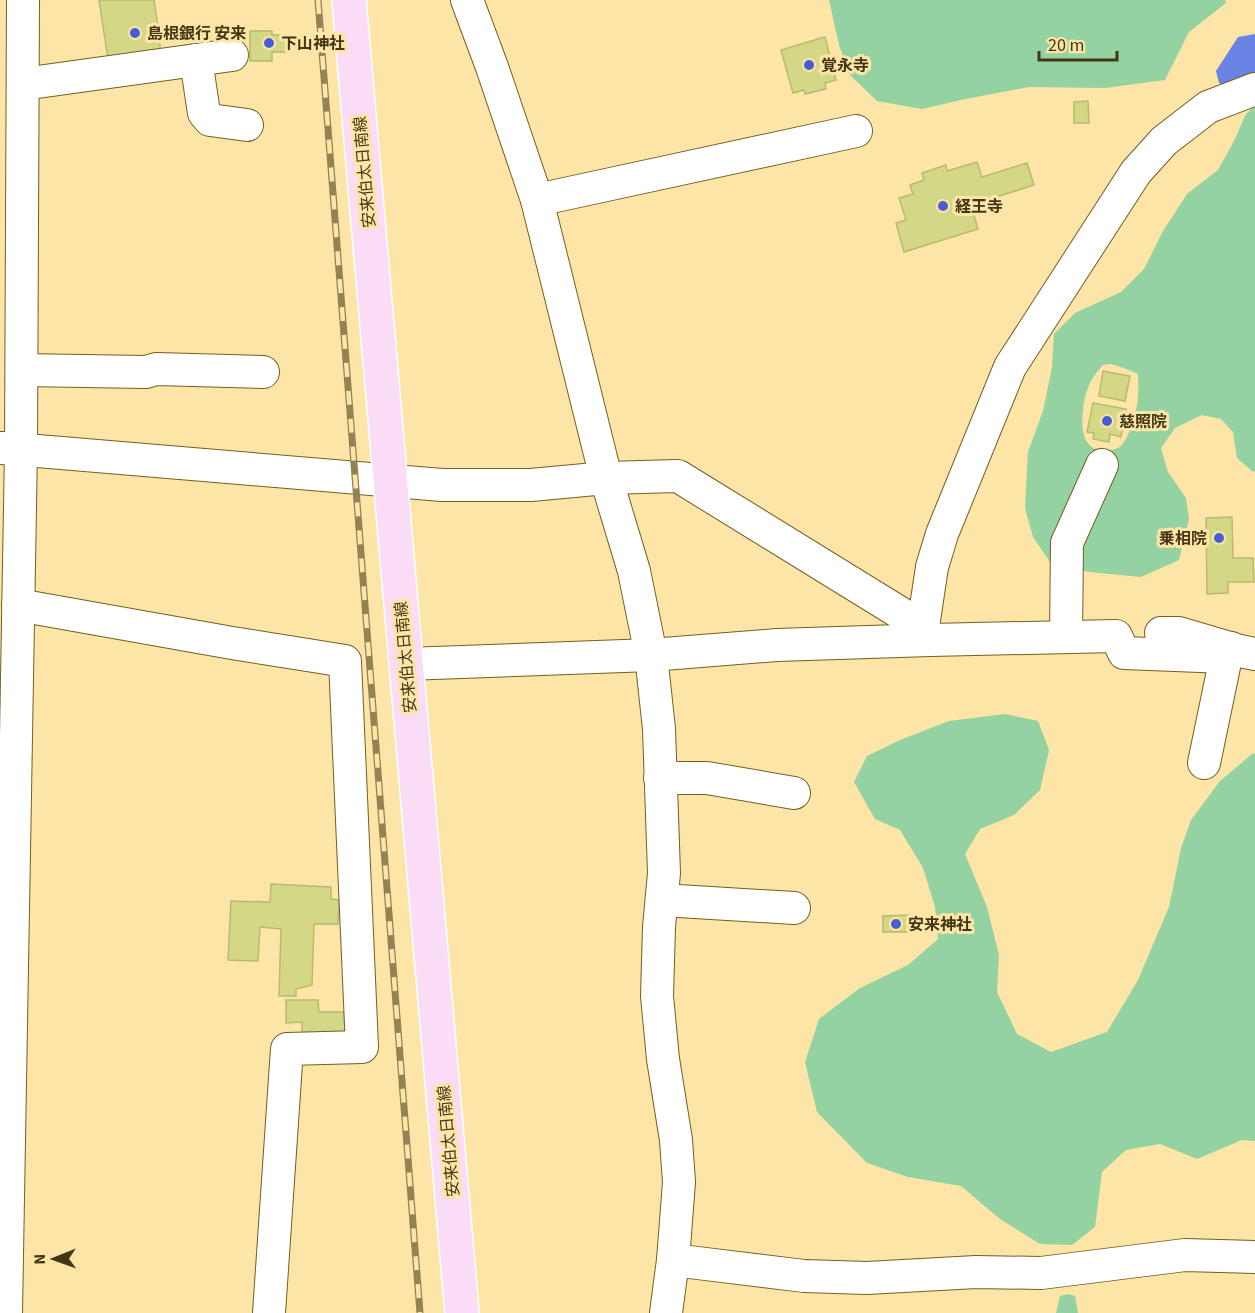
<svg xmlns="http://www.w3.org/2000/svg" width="1255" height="1313" font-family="'Source Sans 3','Noto Sans JP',sans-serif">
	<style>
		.green { fill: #94d2a1; fill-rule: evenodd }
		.water { fill: #6a84e5 }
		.building { fill: #d4d785; stroke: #b8bb6a; stroke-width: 1.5 }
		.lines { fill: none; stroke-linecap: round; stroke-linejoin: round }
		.minor-casing { stroke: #735f21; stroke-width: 34 }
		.major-casing { stroke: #fff; stroke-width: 36 }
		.minor { stroke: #fff; stroke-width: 32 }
		.major { stroke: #fadcf6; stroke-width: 33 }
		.rail-casing { stroke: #928254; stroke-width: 7 }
		.rail { stroke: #fce5a7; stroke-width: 4.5; stroke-dasharray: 14; stroke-linecap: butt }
		.poi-dot { fill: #475ed2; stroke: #fce5a7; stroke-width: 2 }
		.labels { text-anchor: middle; stroke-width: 6; stroke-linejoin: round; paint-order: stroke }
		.poi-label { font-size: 16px; font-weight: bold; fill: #423615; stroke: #fce5a7; text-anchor: start }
		.street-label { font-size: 16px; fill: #423615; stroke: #fce5a7 }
	</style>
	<rect width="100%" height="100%" fill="#fce5a7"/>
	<g class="green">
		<polygon points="829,0 1225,0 1226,3 1189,32 1165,80 1105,88 1029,87 961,100 922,109 877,101 849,74 839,45"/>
		<path d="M 1255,106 L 1255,472 L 1252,471 L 1237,458 L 1233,432 L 1221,419 L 1202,415 L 1175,428 L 1161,448 L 1168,472 L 1186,498 L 1189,519 L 1179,560 L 1141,577 L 1089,572 L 1050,562 L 1033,537 L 1025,508 L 1028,452 L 1043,411 L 1052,367 L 1054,334 L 1075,313 L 1121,292 L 1144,269 L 1163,231 L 1187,194 L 1218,170 L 1234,141 L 1246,114 ZM 1111,364 L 1124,368 L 1138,374 C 1138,382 1139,390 1138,398 C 1137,410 1130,437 1121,446 C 1116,450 1109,451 1103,451 C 1082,449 1081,427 1083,411 C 1084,393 1091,377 1103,365 Z"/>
		<polygon points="1005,714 1038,721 1049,750 1040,790 1014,815 980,829 965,854 987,907 999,955 997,992 1017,1034 1051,1052 1107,1032 1138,980 1169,907 1181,848 1191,820 1220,781 1252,754 1255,753 1255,1141 1242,1140 1197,1159 1160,1144 1126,1150 1102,1172 1095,1227 1072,1245 1040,1244 1000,1219 961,1186 908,1177 867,1163 817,1112 805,1062 819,1019 860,988 908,965 938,939 935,907 923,868 900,830 875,819 854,782 867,756 900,740 949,721"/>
		<polygon points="1068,1294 1075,1296 1078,1313 1056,1313 1060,1296"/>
	</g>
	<polygon class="water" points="1255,34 1255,77 1228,87 1219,83 1216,71 1238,37"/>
	<g class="building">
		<polygon points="99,0 154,0 158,27 165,26 167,39 159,40 162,58 109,66"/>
		<polygon points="250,31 272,31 272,35 288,35 288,52 272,52 272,61 250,61"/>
		<polygon points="825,37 836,80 825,83 826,89 805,94 804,90 793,93 781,50"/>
		<polygon points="1088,101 1089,123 1074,123 1074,102"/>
		<polygon points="977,162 982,177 1027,163 1034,185 984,201 987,211 974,215 978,229 904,252 896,223 906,220 899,198 913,194 910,185 924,180 922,173 946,165 947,171"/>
		<polygon points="1103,371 1130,376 1125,401 1099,396"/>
		<polygon points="1093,403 1126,409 1121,437 1110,434 1109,442 1093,439 1094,433 1087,432"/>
		<polygon points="1232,517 1233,558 1253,558 1254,582 1228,582 1228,593 1207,594 1206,518"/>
		<polygon points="271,884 331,887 331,899 339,900 338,924 314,924 312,985 296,989 296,996 279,996 281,929 260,927 258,961 228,960 231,901 270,902"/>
		<polygon points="909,915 910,932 883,932 883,916"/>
		<polygon points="286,1000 318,1000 319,1012 344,1012 345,1033 302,1033 302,1022 286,1023"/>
	</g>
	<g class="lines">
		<g class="minor-casing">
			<g id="minor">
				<polyline points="467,0 492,67 537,200 606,478 634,571 651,655 659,729 664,873 659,927 657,996 663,1059 676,1140 679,1182 673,1260 666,1313"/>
				<polyline points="196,60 204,113 210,120 247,125"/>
				<polyline points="23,84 232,55"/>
				<polyline points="537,200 856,131"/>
				<polyline points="22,370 146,372 156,369 263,372"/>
				<polyline points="2,448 442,485 531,485 606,478 678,476 923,627 930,640"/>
				<polyline points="18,605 232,643 345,661 362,1047 287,1049 269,1313"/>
				<polyline points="923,627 932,567 942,534 1010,367 1136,172 1164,141 1208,107 1255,89"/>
				<polyline points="1161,633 1179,633 1240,651 1255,654"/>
				<polyline points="1066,637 1067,543 1102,465"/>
				<polyline points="406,664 651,655 777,645 930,640 1116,636 1124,653 1226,657"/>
				<polyline points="1204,763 1226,657 1231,648"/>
				<polyline points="660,778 707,778 794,793"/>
				<polyline points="662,900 794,908"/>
				<polyline points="673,1260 804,1276 867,1278 976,1272 1041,1273 1185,1255 1255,1257"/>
				<polyline points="6,1313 21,449 23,0"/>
			</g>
		</g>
		<g class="major-casing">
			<path id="major" d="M 349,0 C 386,438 425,875 462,1313"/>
		</g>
		<use href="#minor" class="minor"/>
		<use href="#major" class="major"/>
		<g class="rail-casing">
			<polyline id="rail" points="318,0 420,1313"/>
		</g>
		<use href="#rail" class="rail"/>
	</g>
	<g class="poi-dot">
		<circle cx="135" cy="33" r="6"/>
		<circle cx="269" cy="43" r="6"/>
		<circle cx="809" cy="65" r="6"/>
		<circle cx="943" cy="206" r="6"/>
		<circle cx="1107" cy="421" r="6"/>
		<circle cx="1219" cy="538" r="6"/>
		<circle cx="896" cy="924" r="6"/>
	</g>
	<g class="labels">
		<g class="poi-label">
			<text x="147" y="39">島根銀行 安来</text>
			<text x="281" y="49">下山神社</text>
			<text x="821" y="71">覚永寺</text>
			<text x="955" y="212">経王寺</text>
			<text x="1119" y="427">慈照院</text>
			<text x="1207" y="544" text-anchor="end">乗相院</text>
			<text x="908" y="930">安来神社</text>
		</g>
		<g class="street-label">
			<text transform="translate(364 172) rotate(-95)" y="6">安来伯太日南線</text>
			<text transform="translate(405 657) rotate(-95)" y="6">安来伯太日南線</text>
			<text transform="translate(448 1141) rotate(-95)" y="6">安来伯太日南線</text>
		</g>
	</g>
	<g transform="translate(54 1259) rotate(269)" stroke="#fce5a7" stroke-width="4.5" paint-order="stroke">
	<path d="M0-4.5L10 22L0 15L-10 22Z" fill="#423615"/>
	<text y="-9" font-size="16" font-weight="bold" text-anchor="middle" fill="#423615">N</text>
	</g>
	<path d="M1039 51v9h78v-9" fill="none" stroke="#423615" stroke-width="3"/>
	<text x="1048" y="51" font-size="18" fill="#423615" stroke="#fce5a7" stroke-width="4.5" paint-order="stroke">20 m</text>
</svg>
